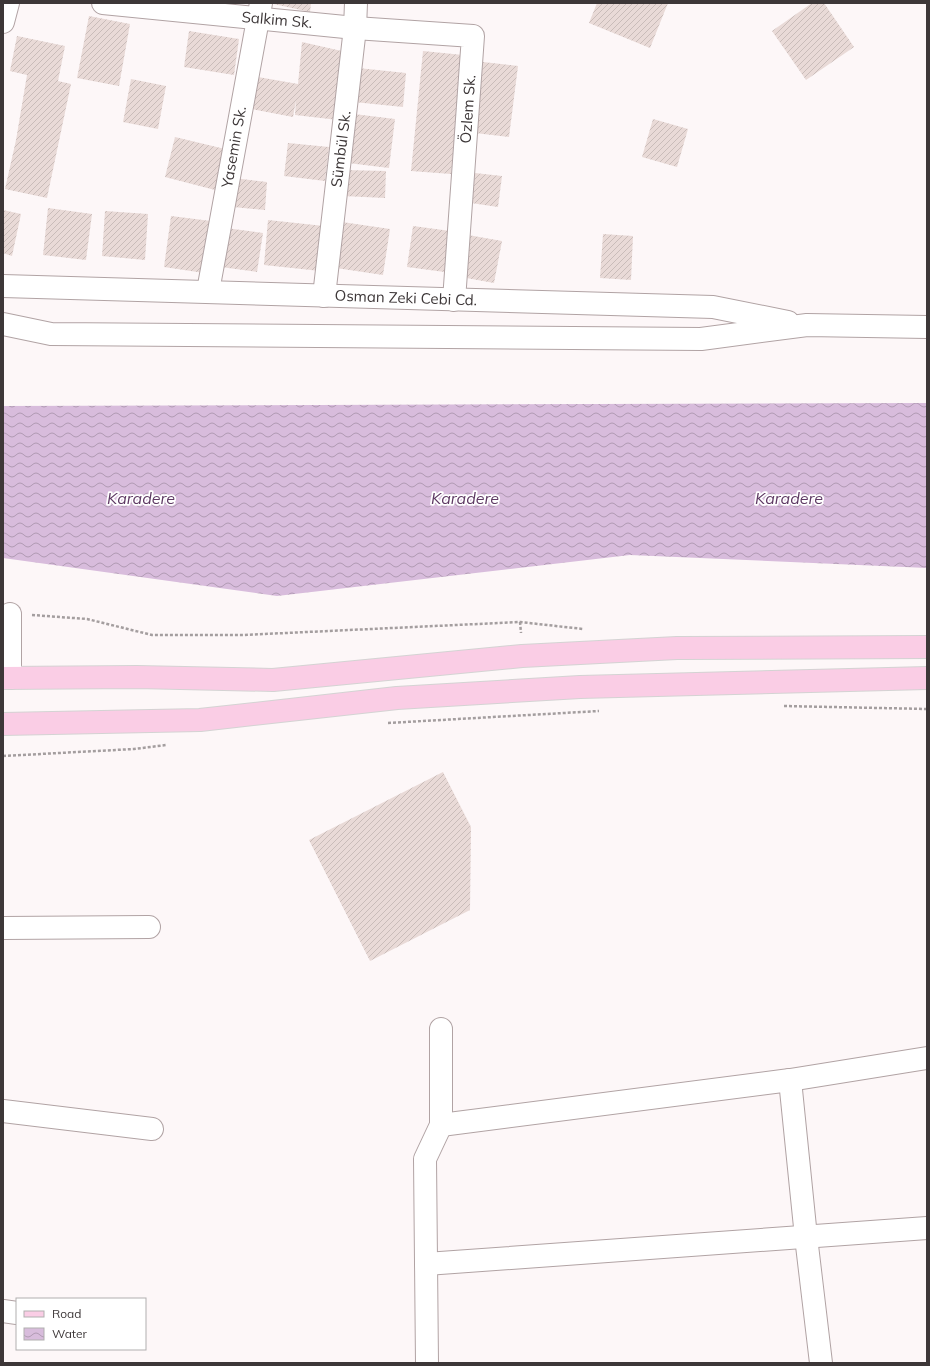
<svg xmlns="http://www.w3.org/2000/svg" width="930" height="1366" font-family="Mulish,sans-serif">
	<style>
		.water { fill: url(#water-waves) }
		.building { fill: url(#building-hatch) }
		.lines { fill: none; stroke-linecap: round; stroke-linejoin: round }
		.minor-casing { stroke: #b1a3a4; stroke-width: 24 }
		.major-casing { stroke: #d4d3d3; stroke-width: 24 }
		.path { stroke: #a49e9f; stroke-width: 2.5; stroke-dasharray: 3 2; stroke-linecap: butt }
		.minor { stroke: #fff; stroke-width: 22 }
		.major { stroke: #facde5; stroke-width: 22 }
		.labels { text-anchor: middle; stroke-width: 3.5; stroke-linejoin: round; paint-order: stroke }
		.street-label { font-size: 15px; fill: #3d3738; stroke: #fff }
		.water-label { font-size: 16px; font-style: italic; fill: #5e3963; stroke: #fff }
	</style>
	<defs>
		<pattern id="water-waves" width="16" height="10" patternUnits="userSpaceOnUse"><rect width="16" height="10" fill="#d8bcdc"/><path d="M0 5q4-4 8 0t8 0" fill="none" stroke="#b09ab3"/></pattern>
		<pattern id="building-hatch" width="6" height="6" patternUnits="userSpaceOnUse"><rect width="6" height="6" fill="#e9dad7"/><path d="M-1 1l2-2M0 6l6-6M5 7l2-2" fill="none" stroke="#c9bcb9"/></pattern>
	</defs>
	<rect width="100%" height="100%" fill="#fdf7f8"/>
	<polygon class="water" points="927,403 927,568 630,555 277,596 3,558 3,406"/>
	<g class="building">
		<polygon points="269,3 311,3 310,12"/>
		<polygon points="597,3 668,3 650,48 589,23"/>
		<polygon points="812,3 824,3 854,47 806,80 772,31"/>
		<polygon points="89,16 130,24 119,86 77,78"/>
		<polygon points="189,31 239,39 234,75 184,67"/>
		<polygon points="17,36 65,46 58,81 71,84 47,198 5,189 16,140 27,75 10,71"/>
		<polygon points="302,42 346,52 338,120 295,115 296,100 293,117 252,109 258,77 298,84"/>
		<polygon points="423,51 463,55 451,174 411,171"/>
		<polygon points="483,62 518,66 509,137 475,133"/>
		<polygon points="358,68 406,73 403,107 354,102"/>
		<polygon points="131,79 166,86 158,129 123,122"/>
		<polygon points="354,114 395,119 389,168 348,163"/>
		<polygon points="653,119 688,129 677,167 642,157"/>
		<polygon points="175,137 225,149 215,190 165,177"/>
		<polygon points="288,143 329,147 325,181 284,176"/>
		<polygon points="344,170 386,171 385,198 343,196"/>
		<polygon points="475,173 502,176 498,207 471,203"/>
		<polygon points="226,177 267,182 265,210 223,206"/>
		<polygon points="48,208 92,214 86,260 43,255"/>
		<polygon points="3,210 21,214 12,256 3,253"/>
		<polygon points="105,211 148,214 145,260 102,256"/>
		<polygon points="171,216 211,221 204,273 164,267"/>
		<polygon points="268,220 324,226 320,271 264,265"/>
		<polygon points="342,222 390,229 383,275 336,268"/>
		<polygon points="413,226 458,232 452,273 407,267"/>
		<polygon points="226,228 263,233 257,272 221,267"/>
		<polygon points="603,234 633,236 631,280 600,278"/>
		<polygon points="468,235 502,241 494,283 461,277"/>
		<polygon points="443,772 471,827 470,910 370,961 309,840"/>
	</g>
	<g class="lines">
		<g class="minor-casing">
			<g id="minor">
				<polyline points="103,3 355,28 473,36 454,300"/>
				<polyline points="3,22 8,3"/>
				<polyline points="3,286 713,307 788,322"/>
				<polyline points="208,291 261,3"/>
				<polyline points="324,296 355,28 356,3"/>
				<polyline points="3,324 51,334 701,339 807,325 927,327"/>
				<polyline points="10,614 10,678"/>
				<polyline points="3,928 149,927"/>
				<polyline points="790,1080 806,1237 821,1363"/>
				<polyline points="3,1111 152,1129"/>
				<polyline points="441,1125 790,1080 927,1058"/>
				<polyline points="426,1264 927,1228"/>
				<polyline points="3,1311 17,1313"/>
				<polyline points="427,1363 425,1159 441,1125 441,1029"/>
			</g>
		</g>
		<g class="major-casing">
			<g id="major">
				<polyline points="3,678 137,677 273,680 522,656 677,648 927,647"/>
				<polyline points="3,724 200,720 397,698 580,687 927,678"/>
			</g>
		</g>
		<g class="path">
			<polyline points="32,615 87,619 152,635 243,635 520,622 583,629"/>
			<polyline points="520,622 521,633"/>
			<polyline points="784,706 927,709"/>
			<polyline points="388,723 599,711"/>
			<polyline points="3,756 134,749 166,745"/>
		</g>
		<use href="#minor" class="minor"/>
		<use href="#major" class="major"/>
	</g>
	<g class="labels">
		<g class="street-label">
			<text transform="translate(277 20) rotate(5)" y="5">Salkim Sk.</text>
			<text transform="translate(468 109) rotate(-86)" y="5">Özlem Sk.</text>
			<text transform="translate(234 147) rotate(-80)" y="5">Yasemin Sk.</text>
			<text transform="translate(341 149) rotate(-83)" y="5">Sümbül Sk.</text>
			<text transform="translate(406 298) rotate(2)" y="5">Osman Zeki Cebi Cd.</text>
		</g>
		<g class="water-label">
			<text x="141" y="504">Karadere</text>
			<text x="465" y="504">Karadere</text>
			<text x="789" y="504">Karadere</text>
		</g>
	</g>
	<rect width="930" height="1366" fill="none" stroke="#3d3738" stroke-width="8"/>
	<rect x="16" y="1298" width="130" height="52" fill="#ffffff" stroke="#b1afaf"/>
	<rect x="24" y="1311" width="20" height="6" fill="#facde5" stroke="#b1afaf"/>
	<text x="52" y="1318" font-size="12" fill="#3d3738">Road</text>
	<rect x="24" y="1328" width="20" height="12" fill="url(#water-waves)" stroke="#b1afaf"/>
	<text x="52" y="1338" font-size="12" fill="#3d3738">Water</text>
</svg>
